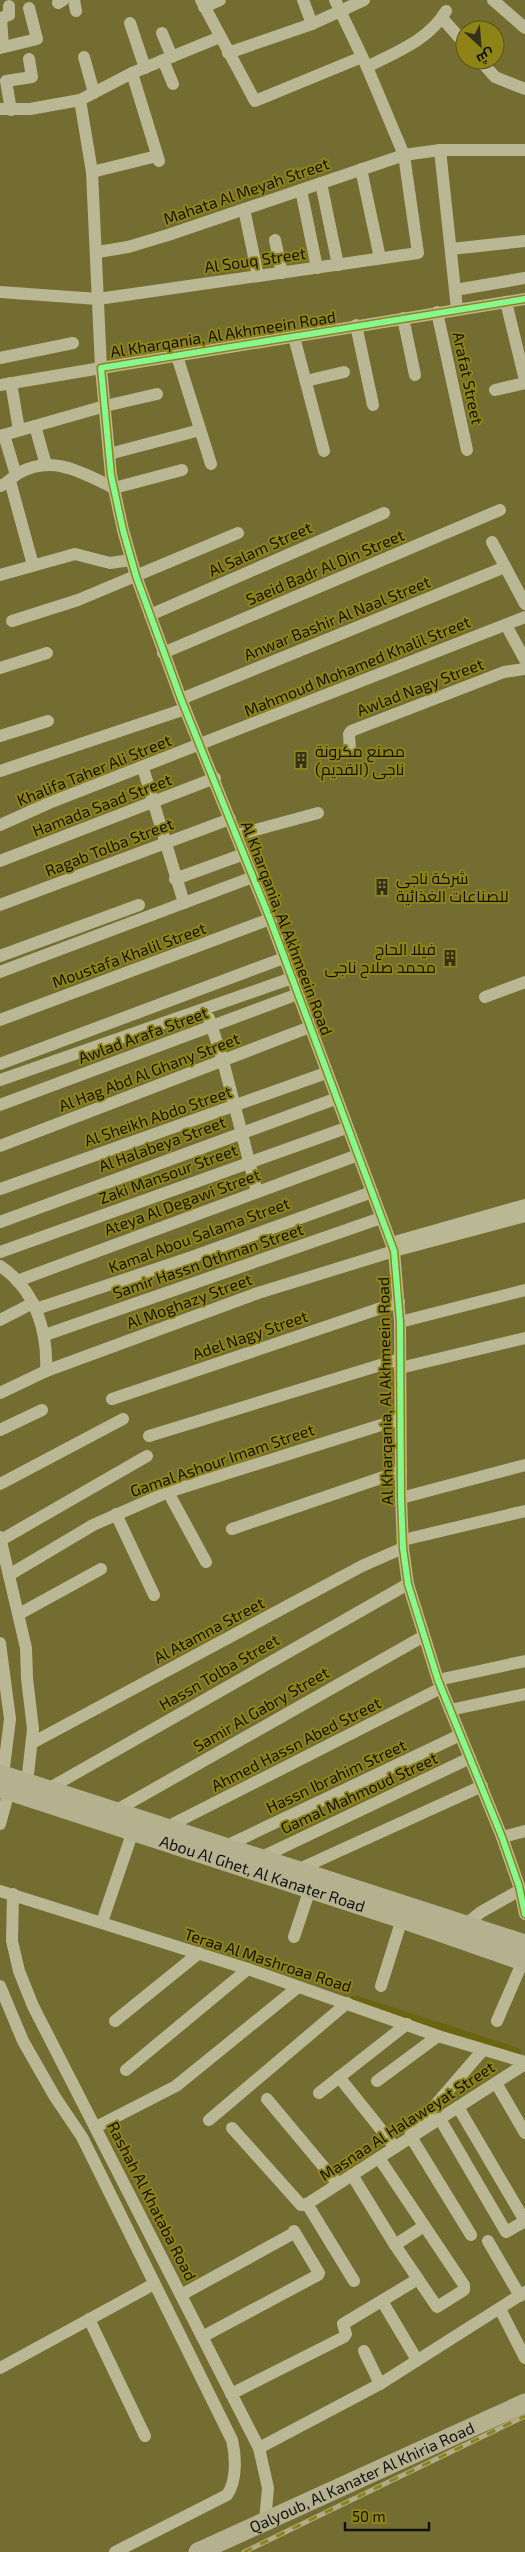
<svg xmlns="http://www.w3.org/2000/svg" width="525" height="2552" font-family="'Exo 2',Cairo,sans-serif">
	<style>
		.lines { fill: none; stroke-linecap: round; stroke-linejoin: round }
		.canal { stroke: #6b6411; stroke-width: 11 }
		.minor { stroke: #bab794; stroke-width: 12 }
		.secondary { stroke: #b5b18e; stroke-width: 19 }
		.rail-casing { stroke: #afac87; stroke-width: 5 }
		.rail { stroke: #8e8316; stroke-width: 3; stroke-dasharray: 9; stroke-linecap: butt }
		.cycleway-casing { stroke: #8e8316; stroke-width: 9 }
		.cycleway { stroke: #87f88f; stroke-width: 6 }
		.labels { text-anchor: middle; stroke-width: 4; stroke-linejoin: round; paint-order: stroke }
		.street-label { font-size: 16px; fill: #111; stroke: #8e8316 }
		.poi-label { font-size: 16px; fill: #111; stroke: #8e8316; text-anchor: start }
	</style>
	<rect width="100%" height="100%" fill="#736d31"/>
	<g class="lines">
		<polyline class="canal" points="355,2001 516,2053"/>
		<g class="minor">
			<polyline points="74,0 76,11"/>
			<polyline points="201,0 255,101 362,57"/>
			<polyline points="303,0 312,24"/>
			<polyline points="493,0 525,28"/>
			<polyline points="58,3 63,0"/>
			<polyline points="204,7 220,0"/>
			<polyline points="442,18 465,44"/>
			<polyline points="130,23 145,68"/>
			<polyline points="162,33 172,57"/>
			<polyline points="3,47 1,18 9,15 9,6"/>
			<polyline points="0,48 37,39 29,8"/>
			<polyline points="228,53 312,24 364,0"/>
			<polyline points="84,57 94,93"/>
			<polyline points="163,60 173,84"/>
			<polyline points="480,60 495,77 525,89"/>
			<path d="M 367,67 C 396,52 429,40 446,11"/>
			<polyline points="132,73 159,161"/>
			<polyline points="0,109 30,109 80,100 132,73 220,37"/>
			<polyline points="11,110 6,81 32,77 29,59"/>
			<polyline points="440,150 457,309"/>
			<polyline points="361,169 380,258"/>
			<polyline points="92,172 157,156"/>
			<polyline points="321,183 338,265"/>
			<polyline points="301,190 317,268"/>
			<polyline points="244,209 258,276"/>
			<polyline points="275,240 282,273"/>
			<polyline points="451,249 525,241"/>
			<polyline points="98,252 128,247 168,235 404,155 440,150 525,150"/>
			<polyline points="455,290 525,278"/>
			<polyline points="0,292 98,299 418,253 404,155 367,67 335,0"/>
			<polyline points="525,299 101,368 111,475 123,530 136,576 181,699 270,919 394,1251 400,1322 401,1498 403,1548 408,1584 438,1680 502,1837 519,1886 525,1914"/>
			<polyline points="506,302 525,380"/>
			<polyline points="437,312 467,450"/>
			<polyline points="403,318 415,375"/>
			<polyline points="356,325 373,405"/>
			<polyline points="294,337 324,451"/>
			<polyline points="177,356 211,464"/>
			<polyline points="0,358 73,343"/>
			<polyline points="306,381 344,372"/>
			<polyline points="11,383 19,430"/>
			<polyline points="0,385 101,368 92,172 80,100"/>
			<polyline points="495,390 525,383"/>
			<polyline points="35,426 46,465"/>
			<polyline points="4,435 16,475"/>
			<polyline points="0,436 105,406 157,394"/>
			<polyline points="109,454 200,430"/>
			<polyline points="10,481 33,565"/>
			<path d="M 0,486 C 9,483 11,477 19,473 C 53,454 83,473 114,488 L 182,470"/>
			<polyline points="492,542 525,604"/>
			<polyline points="0,575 75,554 110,563 131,560"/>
			<polyline points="150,615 384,513"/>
			<polyline points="12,621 78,600 238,533"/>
			<polyline points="506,625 525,660"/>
			<polyline points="163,653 500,510"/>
			<polyline points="0,668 47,653"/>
			<polyline points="181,699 505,567"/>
			<polyline points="0,736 48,721"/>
			<polyline points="345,753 350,750 349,734 351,731 504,672 525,669"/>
			<polyline points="143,768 184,903"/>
			<polyline points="0,771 185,709"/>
			<polyline points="0,825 49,803 525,617"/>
			<polyline points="237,835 318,813"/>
			<polyline points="0,861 215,778"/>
			<polyline points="175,879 244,854"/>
			<polyline points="0,905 230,819"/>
			<polyline points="0,956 139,905"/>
			<polyline points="0,972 253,877"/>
			<polyline points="485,997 525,982"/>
			<polyline points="209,1018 223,1061 257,1192"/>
			<polyline points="0,1020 270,919"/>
			<polyline points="0,1064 284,958"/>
			<polyline points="0,1080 292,978"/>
			<polyline points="0,1105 298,994"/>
			<polyline points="0,1146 310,1027"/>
			<polyline points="0,1189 326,1073"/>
			<polyline points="0,1222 335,1099"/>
			<polyline points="398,1241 525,1205"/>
			<polyline points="0,1252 346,1128"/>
			<path d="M 0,1266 C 35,1289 48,1331 46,1371"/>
			<polyline points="17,1281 358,1155"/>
			<polyline points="36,1309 192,1257 372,1192"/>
			<polyline points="0,1320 33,1303"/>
			<polyline points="400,1322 525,1290"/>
			<polyline points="45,1335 381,1218"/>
			<polyline points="400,1368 525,1338"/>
			<polyline points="0,1393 46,1371 258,1293 394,1251 525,1216"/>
			<polyline points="112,1399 399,1302"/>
			<polyline points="0,1430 42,1410"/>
			<polyline points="149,1436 400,1359"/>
			<polyline points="0,1484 123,1419"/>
			<polyline points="168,1492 206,1562"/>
			<polyline points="401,1498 525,1465"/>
			<polyline points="116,1514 154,1595"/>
			<polyline points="232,1529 401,1471"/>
			<polyline points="0,1537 26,1648 27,1678 33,1729 27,1783"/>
			<polyline points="1,1540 147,1456"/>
			<polyline points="403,1540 525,1511"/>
			<polyline points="9,1575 93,1525 168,1492 400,1419"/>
			<polyline points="19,1614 101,1569"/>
			<polyline points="0,1643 10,1719 3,1775"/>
			<polyline points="438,1680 525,1661"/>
			<polyline points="450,1710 525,1694"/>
			<polyline points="32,1743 362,1566 403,1548"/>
			<polyline points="48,1789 408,1584"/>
			<polyline points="115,1811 424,1636"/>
			<polyline points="0,1824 9,1791"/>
			<polyline points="165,1828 441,1688"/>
			<polyline points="502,1837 525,1831"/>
			<polyline points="226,1846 460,1735"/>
			<polyline points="262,1857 470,1758"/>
			<polyline points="295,1871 482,1786"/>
			<polyline points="0,1891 248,1969 438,2036 525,2062"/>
			<polyline points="13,1894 12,1941 19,1971 33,2006 259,2448 268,2488 265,2521"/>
			<polyline points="104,1916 133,1831"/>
			<polyline points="466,1924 481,1912 520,1890"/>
			<polyline points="294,1937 310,1889"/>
			<path d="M 0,1986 L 23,2041 L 55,2097 L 82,2137 L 232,2440 C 236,2456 237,2481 227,2495 L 115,2552"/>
			<polyline points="381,1986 402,1919"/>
			<polyline points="115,2021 199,1953"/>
			<polyline points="497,2021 523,1961"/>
			<polyline points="126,2070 248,1969"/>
			<polyline points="339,2077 395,2147"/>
			<polyline points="377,2081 438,2036"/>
			<polyline points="496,2083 525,2133"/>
			<polyline points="319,2093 407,2024"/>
			<polyline points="267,2099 338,2184"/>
			<polyline points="458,2107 525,2221"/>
			<polyline points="440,2119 506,2232 525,2221"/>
			<polyline points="209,2120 347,2003"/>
			<polyline points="96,2127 176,2086 298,1987"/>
			<polyline points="232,2128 301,2205 307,2204"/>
			<polyline points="411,2133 483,2050"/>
			<polyline points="411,2137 471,2235"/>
			<polyline points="352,2175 395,2245 437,2307 464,2290 464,2285 379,2158"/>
			<polyline points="307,2204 525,2064"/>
			<polyline points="307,2204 354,2281"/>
			<polyline points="488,2241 520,2296"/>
			<polyline points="395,2245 424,2226"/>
			<polyline points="181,2295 294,2233"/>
			<polyline points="382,2301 417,2360"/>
			<polyline points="500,2309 525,2358"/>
			<polyline points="89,2319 145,2436"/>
			<polyline points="202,2337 318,2275 319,2273 294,2231"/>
			<polyline points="364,2351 380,2384"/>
			<polyline points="0,2368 154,2284"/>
			<polyline points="231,2394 344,2337 346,2334 343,2324 418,2279"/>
			<polyline points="259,2448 380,2384 525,2292"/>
		</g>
		<g class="secondary">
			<polyline points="0,1774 525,1944"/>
			<path id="s1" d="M 0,1788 L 402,1919 L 525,1962"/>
			<path id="s2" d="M 198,2552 L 525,2403"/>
		</g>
		<g class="rail-casing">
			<polyline id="rail" points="244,2552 525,2416"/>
		</g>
		<use href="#rail" class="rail"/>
		<g class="cycleway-casing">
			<polyline id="cycleway" points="525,299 101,368 111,475 123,530 136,576 181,699 270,919 394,1251 400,1322 401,1498 403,1548 408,1584 438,1680 502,1837 519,1886 525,1914"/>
		</g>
		<use href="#cycleway" class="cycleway"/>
	</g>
	<defs>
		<g id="building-bare" transform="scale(1.35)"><path d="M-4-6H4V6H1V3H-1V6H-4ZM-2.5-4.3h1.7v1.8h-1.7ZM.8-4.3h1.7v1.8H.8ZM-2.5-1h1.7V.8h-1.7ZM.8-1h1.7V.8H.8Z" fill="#33311c" stroke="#8e8316" stroke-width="2.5" paint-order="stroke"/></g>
	</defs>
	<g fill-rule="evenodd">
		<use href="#building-bare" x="301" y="760"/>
		<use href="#building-bare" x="382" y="887"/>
		<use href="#building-bare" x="450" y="958"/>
	</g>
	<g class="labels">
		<g class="street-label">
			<text transform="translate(246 191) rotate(-19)" y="6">Mahata Al Meyah Street</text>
			<text transform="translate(255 260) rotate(-8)" y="6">Al Souq Street</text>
			<text transform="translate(223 334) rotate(-9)" y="6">Al Kharqania, Al Akhmeein Road</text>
			<text transform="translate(468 378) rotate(78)" y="6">Arafat Street</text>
			<text transform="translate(260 549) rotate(-24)" y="6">Al Salam Street</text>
			<text transform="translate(325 567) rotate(-23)" y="6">Saeid Badr Al Din Street</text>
			<text transform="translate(337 618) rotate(-22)" y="6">Anwar Bashir Al Naal Street</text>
			<text transform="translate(357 666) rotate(-22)" y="6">Mahmoud Mohamed Khalil Street</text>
			<text transform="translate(420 687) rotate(-21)" y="6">Awlad Nagy Street</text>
			<text transform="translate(94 770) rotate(-22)" y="6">Khalifa Taher Ali Street</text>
			<text transform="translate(102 805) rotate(-21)" y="6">Hamada Saad Street</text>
			<text transform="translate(109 847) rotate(-21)" y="6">Ragab Tolba Street</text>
			<text transform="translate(287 928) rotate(69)" y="6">Al Kharqania, Al Akhmeein Road</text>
			<text transform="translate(129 955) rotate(-20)" y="6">Moustafa Khalil Street</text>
			<text transform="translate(143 1035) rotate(-20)" y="6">Awlad Arafa Street</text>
			<text transform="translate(149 1072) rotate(-21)" y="6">Al Hag Abd Al Ghany Street</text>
			<text transform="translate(158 1116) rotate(-19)" y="6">Al Sheikh Abdo Street</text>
			<text transform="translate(162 1144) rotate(-20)" y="6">Al Halabeya Street</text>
			<text transform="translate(168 1174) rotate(-20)" y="6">Zaki Mansour Street</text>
			<text transform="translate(182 1202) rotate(-20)" y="6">Ateya Al Degawi Street</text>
			<text transform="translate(199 1235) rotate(-20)" y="6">Kamal Abou Salama Street</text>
			<text transform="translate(208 1261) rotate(-19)" y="6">Samir Hassn Othman Street</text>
			<text transform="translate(189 1301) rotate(-20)" y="6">Al Moghazy Street</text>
			<text transform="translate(250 1335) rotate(-19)" y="6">Adel Nagy Street</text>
			<text transform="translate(385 1391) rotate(-91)" y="6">Al Kharqania, Al Akhmeein Road</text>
			<text transform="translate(222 1460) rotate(-19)" y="6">Gamal Ashour Imam Street</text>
			<text transform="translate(209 1630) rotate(-28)" y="6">Al Atamna Street</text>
			<text transform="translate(219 1672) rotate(-30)" y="6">Hassn Tolba Street</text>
			<text transform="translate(261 1709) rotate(-30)" y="6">Samir Al Gabry Street</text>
			<text transform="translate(296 1744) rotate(-27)" y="6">Ahmed Hassn Abed Street</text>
			<text transform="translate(336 1776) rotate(-25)" y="6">Hassn Ibrahim Street</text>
			<text transform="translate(359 1793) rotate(-25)" y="6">Gamal Mahmoud Street</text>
			<text dy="6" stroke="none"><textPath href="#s1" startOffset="276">Abou Al Ghet, Al Kanater Road</textPath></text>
			<text transform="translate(268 1960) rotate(18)" y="6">Teraa Al Mashroaa Road</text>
			<text transform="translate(407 2121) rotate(-33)" y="6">Masnaa Al Halaweyat Street</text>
			<text transform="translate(152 2201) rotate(63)" y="6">Rashah Al Khataba Road</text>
			<text dy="6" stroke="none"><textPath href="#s2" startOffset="180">Qalyoub, Al Kanater Al Khiria Road</textPath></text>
		</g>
		<g class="poi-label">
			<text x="315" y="757">مصنع مكرونة<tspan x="315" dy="18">ناجى (القديم)</tspan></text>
			<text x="396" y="884">شركة ناجى<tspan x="396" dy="18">للصناعات الغذائية</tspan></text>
			<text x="436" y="955" text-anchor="end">فيلا الحاج<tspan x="436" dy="18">محمد صلاح ناجى</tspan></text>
		</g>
	</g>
	<g transform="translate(480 45) rotate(154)"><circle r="24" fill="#8e8316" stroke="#5c5514"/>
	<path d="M0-4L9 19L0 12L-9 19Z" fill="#33311c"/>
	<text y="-8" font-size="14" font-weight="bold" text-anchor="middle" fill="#111111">ش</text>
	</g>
	<path d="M345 2522v8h84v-8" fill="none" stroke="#111111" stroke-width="2.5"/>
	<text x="352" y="2522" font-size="15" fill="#111111" stroke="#8e8316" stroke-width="4" paint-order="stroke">50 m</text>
</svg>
